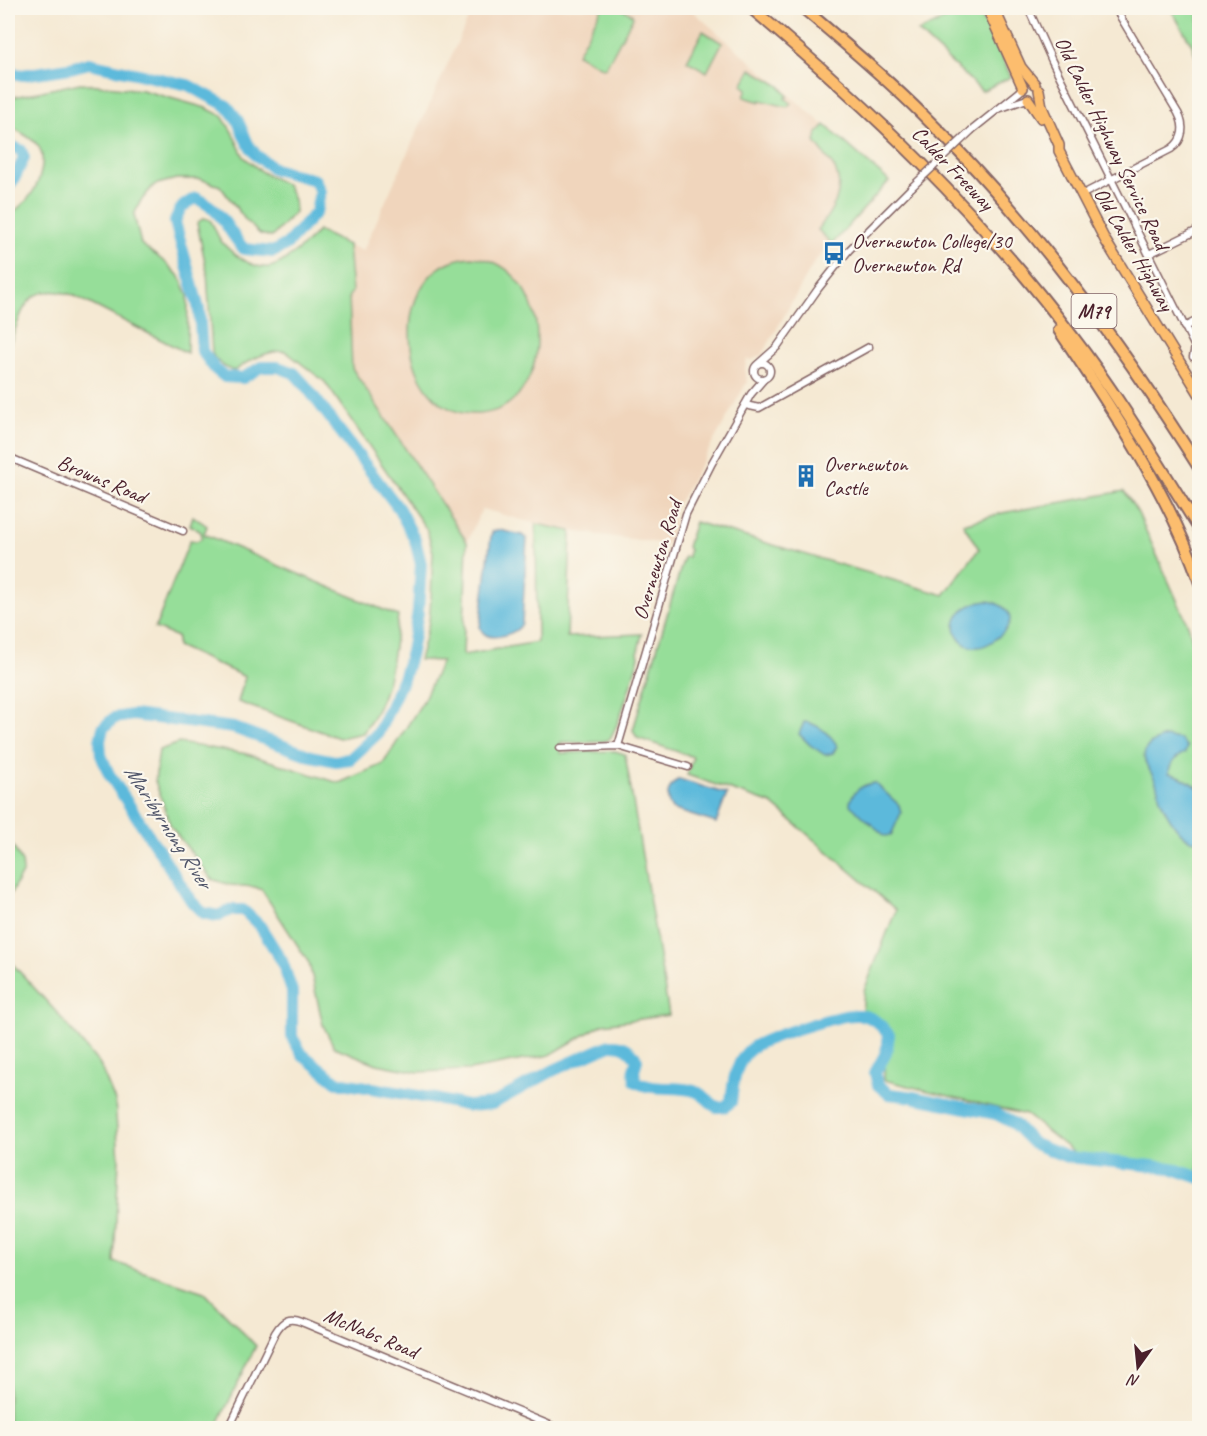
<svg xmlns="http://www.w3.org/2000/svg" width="1207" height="1436" font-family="Caveat,sans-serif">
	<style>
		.built { fill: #f0d5bc }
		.green { fill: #96de99; stroke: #707e62; stroke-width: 1.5 }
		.water { fill: #5cb9db; stroke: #536c83; stroke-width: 1.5 }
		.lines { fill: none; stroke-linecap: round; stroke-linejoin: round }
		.river { stroke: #5cb9db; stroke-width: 12 }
		.street-casing { stroke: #866666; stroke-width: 9 }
		.primary-casing { stroke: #866666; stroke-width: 12 }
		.highway-casing { stroke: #866666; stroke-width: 14 }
		.street { stroke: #fff; stroke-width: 6 }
		.primary { stroke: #fcbd6e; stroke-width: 9 }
		.highway { stroke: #fcbd6e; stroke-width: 10 }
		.street-bridge-casing { stroke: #866666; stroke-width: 9; stroke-linecap: butt }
		.street-bridge { stroke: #fff; stroke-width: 6 }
		.labels { text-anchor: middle; stroke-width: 4.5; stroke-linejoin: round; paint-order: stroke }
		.shield { fill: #fbf7ec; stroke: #7f6065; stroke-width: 1.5 }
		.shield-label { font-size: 20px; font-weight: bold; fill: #4a1f2b }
		.street-label { font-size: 21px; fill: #4a1f2b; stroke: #fbf7ec }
		.poi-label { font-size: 21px; fill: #4a1f2b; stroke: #fbf7ec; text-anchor: start }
		.water-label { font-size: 22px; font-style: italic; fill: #505569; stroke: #fbf7ec }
	</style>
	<rect width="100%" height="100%" fill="#fbf7ec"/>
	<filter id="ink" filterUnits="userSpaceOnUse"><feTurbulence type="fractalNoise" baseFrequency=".0167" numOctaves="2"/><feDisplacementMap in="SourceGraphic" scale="12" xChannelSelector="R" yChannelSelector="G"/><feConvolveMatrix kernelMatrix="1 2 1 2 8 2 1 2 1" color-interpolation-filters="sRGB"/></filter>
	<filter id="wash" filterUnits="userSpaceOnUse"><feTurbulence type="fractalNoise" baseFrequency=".008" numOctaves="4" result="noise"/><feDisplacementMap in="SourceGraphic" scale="24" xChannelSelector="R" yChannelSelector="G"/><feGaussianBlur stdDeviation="1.35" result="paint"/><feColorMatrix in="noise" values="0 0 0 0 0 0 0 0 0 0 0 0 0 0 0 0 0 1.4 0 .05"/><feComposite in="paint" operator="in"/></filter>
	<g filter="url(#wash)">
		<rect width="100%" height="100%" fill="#f5e9d3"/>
		<polygon class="built" points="473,8 689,8 889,181 863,212 815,261 762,355 751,360 747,359 745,368 747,382 681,499 674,507 670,518 674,523 668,544 555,529 482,509 467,542 352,368 349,296 352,292 348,245 363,251"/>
		<g class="green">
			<polygon points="602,8 620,8 632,14 633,17 606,67 603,68 577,54"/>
			<polygon points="968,8 978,8 982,19 987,25 1011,77 982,91 918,32"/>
			<polygon points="1170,8 1199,8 1199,64 1191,43"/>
			<polygon points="703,31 722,43 707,72 687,61"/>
			<polygon points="751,69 780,86 788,96 785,98 791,103 787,107 760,100 760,102 744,97 747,89 742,85"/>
			<path d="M 80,83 L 142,90 L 206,108 L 222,116 L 231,130 L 244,157 L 262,172 L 287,185 L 294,200 L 295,212 L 272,237 L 260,234 L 247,222 L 220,186 L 200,179 L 176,179 L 154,185 L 140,202 L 134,215 L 141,244 L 166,263 L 180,277 L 188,295 L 187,353 L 73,295 C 24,280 23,313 8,348 L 8,323 L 11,315 L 8,315 L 8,217 C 13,212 20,207 26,201 C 37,189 48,164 39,147 C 35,140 16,129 8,126 L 8,93 L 14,97 Z"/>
			<path d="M 825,125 L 889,181 L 832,244 L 818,230 C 831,211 846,193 835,169 C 832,163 820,149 815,142 L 817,133 Z"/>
			<path d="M 204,218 L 210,220 C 215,227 216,234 221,241 C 232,254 252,269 269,267 C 284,265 308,242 318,231 L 348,245 L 352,292 L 349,296 L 352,368 L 467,542 L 463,655 L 537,642 L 536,524 L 571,531 L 567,637 L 642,634 L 638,651 L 639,657 C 635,670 617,735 608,740 C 597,744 573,742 561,742 L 560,753 L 615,751 L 625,754 L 669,1015 L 603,1024 L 550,1055 L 470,1070 L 418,1072 L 377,1064 L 334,1047 L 323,1025 L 309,963 L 262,890 L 255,887 L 230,885 L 212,879 L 171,827 L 155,781 L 159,750 L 179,743 L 247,754 L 339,783 L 383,764 L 422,703 L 442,661 L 419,660 L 429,622 L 431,597 L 433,552 L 427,530 L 325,382 L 285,351 C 268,351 249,359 235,371 C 227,370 215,361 212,353 L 207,272 L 197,223 Z"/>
			<path d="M 472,257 C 557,263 558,409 479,414 C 394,419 383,262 472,257 Z"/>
			<polygon points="1124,491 1138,513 1189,627 1199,670 1199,1174 1077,1155 1026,1115 884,1080 885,1025 870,1013 862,1014 864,991 896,910 772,804 687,775 693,757 637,738 633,730 684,557 688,557 689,550 687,547 695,522 944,595 979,549 963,524 1002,513"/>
			<path d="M 193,516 L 207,526 L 204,534 L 398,616 C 392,662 391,693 363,733 L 339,738 L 238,702 L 245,677 L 177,646 L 177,637 L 155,628 L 190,540 L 197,541 L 202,538 L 201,532 L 190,525 Z"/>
			<polygon points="8,838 22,862 23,871 8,899"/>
			<polygon points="8,959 58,1014 100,1065 115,1101 119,1159 114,1262 204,1292 256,1346 216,1428 8,1428"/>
		</g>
		<g class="water">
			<path d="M 499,530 L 522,535 L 527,539 L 522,623 C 519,633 495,640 486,635 C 482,633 482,631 480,627 L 491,536 L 493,531 Z"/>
			<path d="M 987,601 C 998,602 1014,611 1009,624 C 1006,632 999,636 993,641 C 958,666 932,608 987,601 Z"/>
			<path d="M 804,722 C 817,723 832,735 837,746 L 833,753 L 825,755 L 810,745 L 799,734 Z"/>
			<path d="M 1165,737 L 1180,739 L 1187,747 L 1185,753 C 1177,756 1169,764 1169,773 L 1181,777 L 1199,788 L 1199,840 C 1183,846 1165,812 1160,798 C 1158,793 1158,786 1155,780 C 1151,770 1140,761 1146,749 C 1149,743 1159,739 1165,737 Z"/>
			<path d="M 679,779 L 727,794 L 716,823 L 672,809 C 664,798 668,786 679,779 Z"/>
			<path d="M 875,783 L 899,805 L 901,813 L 891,835 L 885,836 L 850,805 C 850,792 863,784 875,783 Z"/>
		</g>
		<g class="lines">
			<g class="river">
				<path d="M 8,66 L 13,73 L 22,75 L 70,68 L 89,63 L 188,85 L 227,106 L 237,119 L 248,144 L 256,155 L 274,169 L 315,180 L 320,192 L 316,212 L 287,244 L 273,252 L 244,249 C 225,228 223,210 196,198 C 184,204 179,208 175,222 L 199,309 L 202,351 L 215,369 L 225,377 L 243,378 L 261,367 L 278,367 L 294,373 L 305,385 L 399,509 L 415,540 L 421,564 L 418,612 L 411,652 L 404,676 L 378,733 L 350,759 L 335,761 L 311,756 L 234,728 L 133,715 L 114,718 L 103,728 L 100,741 L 101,755 L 109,774 L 192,902 L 203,913 L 218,916 L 230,910 L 243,910 L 260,926 L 282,961 L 292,991 L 292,1037 L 302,1054 L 337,1082 L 436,1099 L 468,1106 L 492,1104 L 554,1070 L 610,1045 C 623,1044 631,1049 637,1060 L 634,1070 L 635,1081 C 655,1093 676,1084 697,1092 C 704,1095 710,1102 716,1107 L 724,1107 L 731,1102 C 733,1083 735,1064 749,1050 C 759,1039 838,1015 855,1015 C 871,1014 880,1024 889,1035 L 886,1053 L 875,1073 L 878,1085 L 889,1094 L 907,1096 L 996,1114 L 1013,1123 L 1034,1144 L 1067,1157 L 1171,1168 L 1200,1178"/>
				<polyline points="8,145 21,150 24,158 14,179 8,187"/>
			</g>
		</g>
	</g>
	<g filter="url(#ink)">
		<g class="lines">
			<g class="street-casing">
				<g id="street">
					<polyline points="1028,8 1052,61 1195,347 1193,357"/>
					<polyline points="1001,108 1027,99"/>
					<polyline points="972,130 1023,89"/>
					<path d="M 1081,195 L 1171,149 C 1184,140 1185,126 1178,113 L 1115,8"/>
					<polyline points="1149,254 1200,229"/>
					<polyline points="1184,327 1200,319"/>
					<polyline points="759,363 777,347 818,289 849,250 912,187"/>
					<circle cx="762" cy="371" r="8"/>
					<polyline points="745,405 759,408 869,347"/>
					<polyline points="8,457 183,531"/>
					<polyline points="618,746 686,514 712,463 751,394 764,379"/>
					<polyline points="560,748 618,746 688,767"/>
					<path d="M 229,1428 L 275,1333 C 283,1319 290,1317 304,1323 L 557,1428"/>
				</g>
			</g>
			<g class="primary-casing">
				<g id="primary">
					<polyline points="987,8 1023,88"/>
					<polyline points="994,8 1021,67 1035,84"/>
					<polyline points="1039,90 1042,107 1059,145 1059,151 1105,240 1200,395"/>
					<polyline points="1028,99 1041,118"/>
				</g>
			</g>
			<g class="highway-casing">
				<g id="highway">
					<path d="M 751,8 C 869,107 980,213 1073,337 C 1120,398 1159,465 1200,530"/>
					<path d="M 803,8 C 843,42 884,76 922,114 C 1031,220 1119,341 1200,469"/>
					<path d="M 1059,330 C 1111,407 1170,495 1200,583"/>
				</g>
			</g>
			<use href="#street" class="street"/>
			<use href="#primary" class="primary"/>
			<use href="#highway" class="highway"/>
			<g class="street-bridge-casing">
				<polyline id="street-bridge" points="912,187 972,130"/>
			</g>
			<use href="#street-bridge" class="street-bridge"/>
		</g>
	</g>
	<defs>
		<g id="bus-bare" transform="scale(1.8)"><path d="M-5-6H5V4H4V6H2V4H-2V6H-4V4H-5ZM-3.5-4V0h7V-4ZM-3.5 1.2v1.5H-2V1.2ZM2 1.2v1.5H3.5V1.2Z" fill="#1f6fb2" stroke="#fbf7ec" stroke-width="2.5" paint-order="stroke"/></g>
		<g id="building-bare" transform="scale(1.8)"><path d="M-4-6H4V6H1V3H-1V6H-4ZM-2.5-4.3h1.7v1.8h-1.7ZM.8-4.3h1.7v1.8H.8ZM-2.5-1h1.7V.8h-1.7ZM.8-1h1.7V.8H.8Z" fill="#1f6fb2" stroke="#fbf7ec" stroke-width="2.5" paint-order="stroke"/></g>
	</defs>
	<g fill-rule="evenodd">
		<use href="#bus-bare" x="834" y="253"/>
		<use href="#building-bare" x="806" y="476"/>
	</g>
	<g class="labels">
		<rect class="shield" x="1071.5" y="294" width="45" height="34" rx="4.5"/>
		<g class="shield-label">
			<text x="1094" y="318">M79</text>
		</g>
		<g class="street-label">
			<text transform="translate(1112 143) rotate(64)" y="7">Old Calder Highway Service Road</text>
			<text transform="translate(953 168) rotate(46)" y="7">Calder Freeway</text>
			<text transform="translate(1134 249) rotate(60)" y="7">Old Calder Highway</text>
			<text transform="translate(102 479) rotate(23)" y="7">Browns Road</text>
			<text transform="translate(657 560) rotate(-73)" y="7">Overnewton Road</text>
			<text transform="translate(371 1333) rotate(23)" y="7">McNabs Road</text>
		</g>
		<g class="poi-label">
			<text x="852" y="248">Overnewton College/30<tspan x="852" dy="24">Overnewton Rd</tspan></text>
			<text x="824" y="471">Overnewton<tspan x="824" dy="24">Castle</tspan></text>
		</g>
		<g class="water-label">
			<text transform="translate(169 826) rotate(57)" y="8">Maribyrnong River</text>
		</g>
	</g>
	<rect width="1207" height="1436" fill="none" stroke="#fbf7ec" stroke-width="30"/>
	<g transform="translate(1138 1367) rotate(195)" stroke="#fbf7ec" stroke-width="4.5" paint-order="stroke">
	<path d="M0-4.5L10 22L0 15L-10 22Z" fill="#4a1f2b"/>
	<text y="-9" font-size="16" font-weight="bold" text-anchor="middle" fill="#4a1f2b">N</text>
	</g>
</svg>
